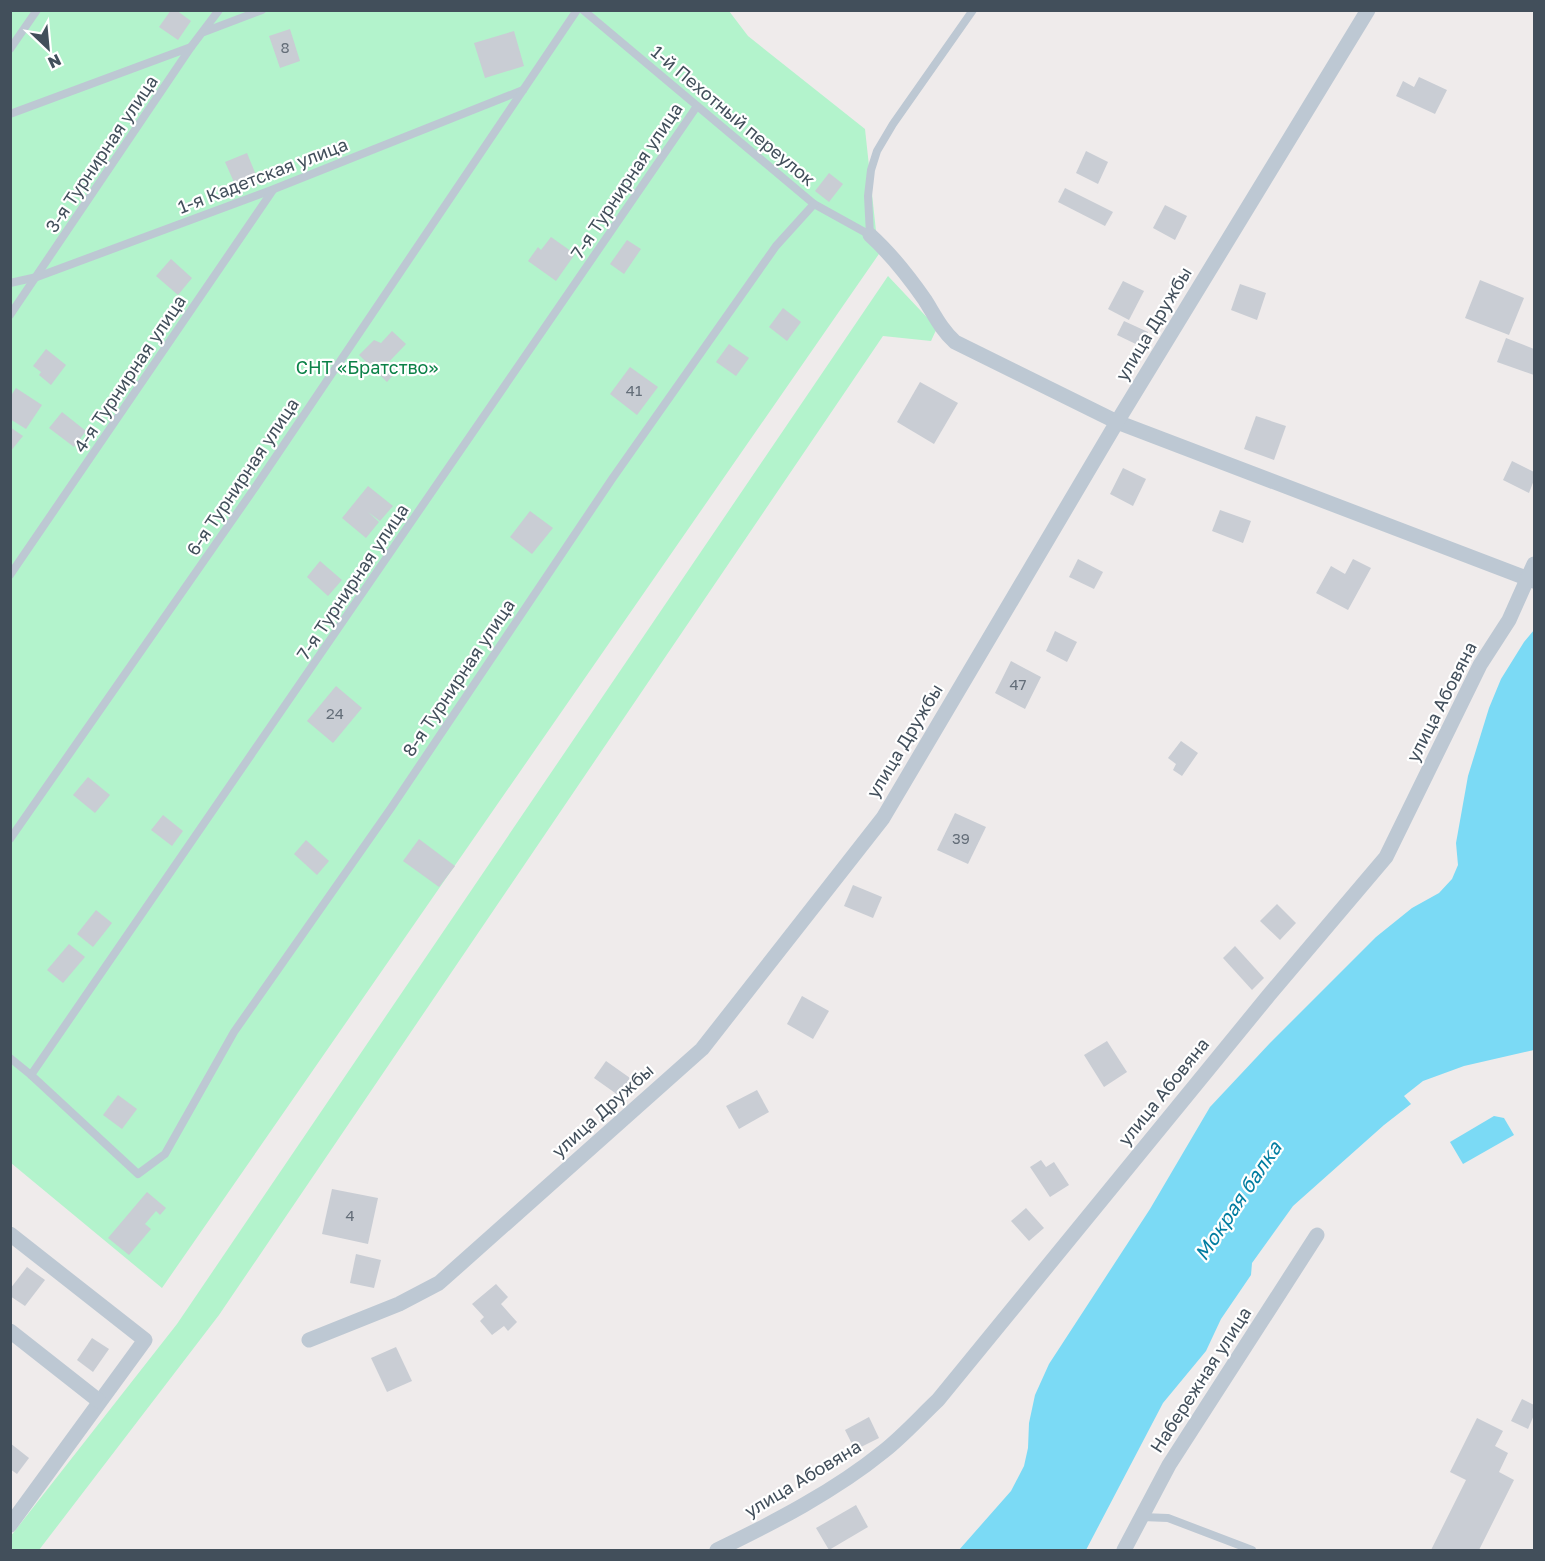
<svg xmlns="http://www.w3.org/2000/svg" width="1545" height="1561" font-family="'Golos Text',sans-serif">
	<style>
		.green { fill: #b3f3cc }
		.water { fill: #7bdaf5 }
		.building { fill: #c9cdd4 }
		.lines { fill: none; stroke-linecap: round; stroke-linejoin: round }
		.lane { stroke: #bdc8d3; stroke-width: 8 }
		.street { stroke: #bdc8d3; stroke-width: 15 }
		.labels { text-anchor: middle; stroke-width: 4.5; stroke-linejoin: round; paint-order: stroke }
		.number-label { font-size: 15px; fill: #646e79 }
		.street-label { font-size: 18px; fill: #424f5b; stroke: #fff }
		.park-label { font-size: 18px; fill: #0c8248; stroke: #fff }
		.water-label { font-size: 20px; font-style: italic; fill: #027da0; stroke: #fff }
	</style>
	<rect width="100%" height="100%" fill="#efebeb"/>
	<g class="green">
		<polygon points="10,11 729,11 748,36 865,129 876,231 881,251 162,1288 11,1163"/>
		<polygon points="888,276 937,328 931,341 883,336 219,1315 39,1550 11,1550 10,1537 177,1324"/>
	</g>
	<g class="water">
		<polygon points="1534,630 1534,1050 1464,1066 1423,1081 1404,1096 1411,1104 1384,1125 1293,1206 1252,1263 1251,1275 1221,1319 1206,1351 1163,1403 1086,1550 959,1550 1011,1491 1024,1466 1028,1448 1029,1423 1035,1395 1049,1364 1150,1209 1210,1107 1270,1043 1376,937 1412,908 1439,893 1452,879 1458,865 1456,843 1468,776 1489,708 1501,679 1524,642"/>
		<polygon points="1494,1116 1504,1118 1514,1135 1463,1164 1450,1142"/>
	</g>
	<g class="building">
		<polygon points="171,10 176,10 191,21 178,40 159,27"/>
		<polygon points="290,29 300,61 280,68 269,36"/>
		<polygon points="514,31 524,66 485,78 474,43"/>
		<polygon points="1419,77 1447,90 1435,114 1396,96 1403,81 1414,87"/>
		<polygon points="1086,151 1108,162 1098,184 1076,173"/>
		<polygon points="247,153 258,180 237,189 225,162"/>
		<polygon points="829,173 843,184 829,202 815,191"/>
		<polygon points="1065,188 1113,212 1105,226 1058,202"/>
		<polygon points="1165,205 1187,216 1175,240 1153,228"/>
		<polygon points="551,237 575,254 556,281 528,261 538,247 541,250"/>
		<polygon points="627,240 641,249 624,274 610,264"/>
		<polygon points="171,259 192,278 178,295 156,276"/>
		<polygon points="1480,280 1524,298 1509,335 1465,318"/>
		<polygon points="1123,281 1144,291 1129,320 1108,309"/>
		<polygon points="1240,284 1266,293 1257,320 1231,310"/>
		<polygon points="783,308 801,322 787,341 769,327"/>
		<polygon points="1124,321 1148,332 1142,347 1117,335"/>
		<polygon points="392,331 406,344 386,365 395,373 387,382 359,355 374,340 381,343"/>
		<polygon points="1506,338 1534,349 1534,375 1497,362"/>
		<polygon points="729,344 749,358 736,376 716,362"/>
		<polygon points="46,349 66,365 51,385 39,375 41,372 33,366"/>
		<polygon points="630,367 658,387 637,415 610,394"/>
		<polygon points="920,382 958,403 934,444 897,422"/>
		<polygon points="16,388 42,405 26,429 10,419 10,397"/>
		<polygon points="62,412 86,431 74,447 49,428"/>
		<polygon points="1256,416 1286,426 1274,460 1244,449"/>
		<polygon points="10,427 23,436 10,452"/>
		<polygon points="1512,461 1534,472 1534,480 1529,493 1503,480"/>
		<polygon points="1123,468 1146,479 1133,506 1110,494"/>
		<polygon points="368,486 393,506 380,521 368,512 379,522 366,538 342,518"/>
		<polygon points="1220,510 1251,521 1243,543 1212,531"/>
		<polygon points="530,511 553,528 532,554 510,537"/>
		<polygon points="1078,559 1103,572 1094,589 1069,577"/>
		<polygon points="1353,559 1371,568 1348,610 1316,593 1331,566 1345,574"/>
		<polygon points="320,561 342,580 328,596 307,577"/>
		<polygon points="1055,631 1077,642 1067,662 1046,651"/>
		<polygon points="1011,661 1041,677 1025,709 995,693"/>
		<polygon points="336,686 362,708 333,743 307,721"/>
		<polygon points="1181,741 1198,753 1182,776 1173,770 1176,764 1168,758"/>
		<polygon points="88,777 110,795 95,813 73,795"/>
		<polygon points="955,813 986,827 968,864 937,850"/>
		<polygon points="163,815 183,831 172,846 151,830"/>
		<polygon points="419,839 455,866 439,887 403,861"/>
		<polygon points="306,840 329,861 317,875 294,854"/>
		<polygon points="853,885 882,897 873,918 844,906"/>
		<polygon points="1277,904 1296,923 1280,940 1260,921"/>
		<polygon points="96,910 112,923 93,947 77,934"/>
		<polygon points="69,944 85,957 63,983 47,970"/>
		<polygon points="1235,946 1264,978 1252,990 1223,958"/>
		<polygon points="802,996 829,1011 813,1039 787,1024"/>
		<polygon points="1107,1041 1127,1072 1104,1087 1084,1055"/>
		<polygon points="606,1061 630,1078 618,1095 594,1078"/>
		<polygon points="757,1090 769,1112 739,1129 726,1106"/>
		<polygon points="118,1095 137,1109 122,1129 103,1115"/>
		<polygon points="1041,1160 1046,1167 1054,1162 1069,1185 1050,1197 1030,1167"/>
		<polygon points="332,1189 378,1198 368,1244 322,1234"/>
		<polygon points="147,1192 166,1208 160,1215 156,1211 145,1224 151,1229 129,1255 108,1238"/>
		<polygon points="1026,1208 1044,1228 1029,1241 1011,1221"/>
		<polygon points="356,1254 381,1260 374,1288 350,1283"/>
		<polygon points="27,1267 45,1280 25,1306 10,1296 10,1289"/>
		<polygon points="496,1284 508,1297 501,1304 517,1322 508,1331 504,1326 492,1335 480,1321 484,1317 472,1304"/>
		<polygon points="92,1338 109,1349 93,1372 77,1360"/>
		<polygon points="396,1347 412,1381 387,1392 371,1358"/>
		<polygon points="1522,1399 1534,1405 1534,1415 1528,1429 1511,1421"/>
		<polygon points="869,1417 879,1438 855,1450 845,1430"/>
		<polygon points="1477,1418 1503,1431 1495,1446 1508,1453 1499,1472 1514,1480 1479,1550 1431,1550 1466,1480 1450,1472"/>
		<polygon points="10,1443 29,1458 17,1474 10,1469"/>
		<polygon points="856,1505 868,1527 829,1550 816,1528"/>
	</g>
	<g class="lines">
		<g class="lane">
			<polyline points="583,10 814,204 870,235"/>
			<polyline points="204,32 262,10"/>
			<polyline points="10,49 37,10"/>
			<polyline points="10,114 191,47"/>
			<polyline points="870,235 868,196 871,170 877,151 893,124 973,10"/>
			<polyline points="10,283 37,277 274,189 523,90"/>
			<polyline points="10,315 191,47 219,10"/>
			<polyline points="10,575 273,190"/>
			<polyline points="10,839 256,486 577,10"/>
			<polyline points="10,1058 31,1075 138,1174 165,1154 234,1032 391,808 612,479 776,246 814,204"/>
			<polyline points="31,1075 697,106"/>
			<polyline points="1142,1517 1168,1518 1252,1550"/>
		</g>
		<g class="street">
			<path d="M 870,235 C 891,254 909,277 925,300 C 935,316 941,329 955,342 L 1117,422 L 1534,581"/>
			<polyline points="10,1234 145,1340 10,1525"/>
			<polyline points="10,1331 99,1401"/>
			<polyline points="309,1340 399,1304 439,1283 702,1049 883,818 1117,422 1368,10"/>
			<path d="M 717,1550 C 773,1523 835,1491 884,1451 C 903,1436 920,1417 938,1400 L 1269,995 L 1386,857 L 1480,665 L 1509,620 L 1534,564"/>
			<polyline points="1124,1550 1169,1465 1317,1235"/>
		</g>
	</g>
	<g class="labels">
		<g class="number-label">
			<text x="285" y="53">8</text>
			<text x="634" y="396">41</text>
			<text x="1018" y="690">47</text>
			<text x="335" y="719">24</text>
			<text x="961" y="844">39</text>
			<text x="350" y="1221">4</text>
		</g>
		<g class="street-label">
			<text transform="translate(733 116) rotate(40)" y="6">1-й Пехотный переулок</text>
			<text transform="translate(102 154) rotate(-56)" y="6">3-я Турнирная улица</text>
			<text transform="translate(263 176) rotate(-21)" y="6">1-я Кадетская улица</text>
			<text transform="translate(627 181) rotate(-56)" y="6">7-я Турнирная улица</text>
			<text transform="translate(1154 324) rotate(-59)" y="6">улица Дружбы</text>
			<text transform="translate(130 374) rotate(-56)" y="6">4-я Турнирная улица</text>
			<text transform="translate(243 477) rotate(-56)" y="6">6-я Турнирная улица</text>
			<text transform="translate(353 582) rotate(-56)" y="6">7-я Турнирная улица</text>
			<text transform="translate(459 678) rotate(-56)" y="6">8-я Турнирная улица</text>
			<text transform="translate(1442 702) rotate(-63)" y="6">улица Абовяна</text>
			<text transform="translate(905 741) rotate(-59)" y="6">улица Дружбы</text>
			<text transform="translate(1164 1092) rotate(-51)" y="6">улица Абовяна</text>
			<text transform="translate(603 1111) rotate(-42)" y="6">улица Дружбы</text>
			<text transform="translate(1201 1380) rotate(-57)" y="6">Набережная улица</text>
			<text transform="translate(803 1479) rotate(-31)" y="6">улица Абовяна</text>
		</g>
		<g class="park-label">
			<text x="367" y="374">СНТ «Братство»</text>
		</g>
		<g class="water-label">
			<text transform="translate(1238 1201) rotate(-56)" y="7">Мокрая балка</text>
		</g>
	</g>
	<rect width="1545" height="1561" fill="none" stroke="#424f5b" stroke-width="24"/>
	<g transform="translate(48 48) rotate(154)" stroke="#ffffff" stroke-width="4.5" paint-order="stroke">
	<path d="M0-4.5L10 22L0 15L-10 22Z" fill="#424f5b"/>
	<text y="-9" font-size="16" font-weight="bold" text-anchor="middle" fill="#424f5b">N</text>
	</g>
</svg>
